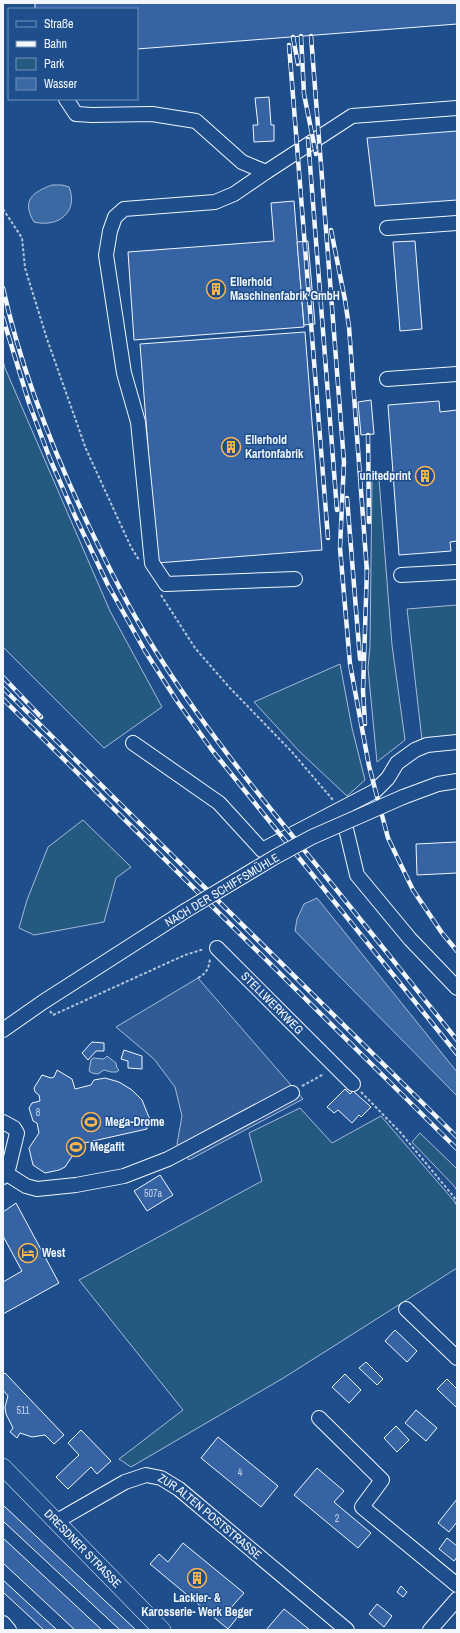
<svg xmlns="http://www.w3.org/2000/svg" width="460" height="1633" font-family="'Archivo Narrow',sans-serif">
	<style>
		.green { fill: #245a82; stroke: #a8bbd7 }
		.parking { fill: #305b95; stroke: #a8bbd7 }
		.water { fill: #3b69a3; stroke: #a8bbd7 }
		.building { fill: #3563a3; stroke: #f2f6ff }
		.lines { fill: none; stroke-linecap: round; stroke-linejoin: round }
		.minor-casing { stroke: #f2f6ff; stroke-width: 16 }
		.major-casing { stroke: #f2f6ff; stroke-width: 18 }
		.path { stroke: #b3c4dc; stroke-width: 2; stroke-dasharray: 3 2; stroke-linecap: butt }
		.minor { stroke: #1f4e8c; stroke-width: 14 }
		.major { stroke: #1f4e8c; stroke-width: 17 }
		.rail-casing { stroke: #f2f6ff; stroke-width: 4.5 }
		.rail { stroke: #1f4e8c; stroke-width: 3; stroke-dasharray: 9; stroke-linecap: butt }
		.minor-bridge-casing { stroke: #f2f6ff; stroke-width: 16; stroke-linecap: butt }
		.minor-bridge { stroke: #1f4e8c; stroke-width: 14 }
		.labels { text-anchor: middle; stroke-width: 3; stroke-linejoin: round; paint-order: stroke }
		.number-label { font-size: 10px; fill: #c3d1e8 }
		.poi-label { font-size: 12px; font-weight: bold; fill: #f2f6ff; stroke: #1f4e8c; text-anchor: start }
		.street-label { font-size: 12px; fill: #f2f6ff; stroke: #1f4e8c }
	</style>
	<rect width="100%" height="100%" fill="#1f4e8c"/>
	<g class="green">
		<polygon points="3,361 5,368 110,611 162,707 104,748 3,647"/>
		<polygon points="379,479 392,645 405,740 377,762 368,668 370,646 372,480"/>
		<polygon points="457,605 457,736 422,740 407,609"/>
		<polygon points="340,664 352,728 365,780 347,796 299,751 254,702"/>
		<polygon points="83,820 131,867 116,878 104,922 34,935 19,928 27,900 48,847"/>
		<polygon points="300,1108 332,1143 381,1116 454,1201 457,1206 457,1268 285,1377 131,1467 119,1459 183,1410 79,1280 262,1181 249,1133"/>
		<polygon points="420,1133 457,1169 457,1191 455,1187 412,1142"/>
	</g>
	<polygon class="parking" points="198,978 303,1099 189,1160 177,1144 182,1116 175,1087 154,1059 116,1027"/>
	<g class="water">
		<path d="M 52,185 L 62,185 L 69,187 C 79,212 58,228 34,222 C 21,200 33,192 52,185 Z"/>
		<polygon points="317,898 457,1072 457,1096 295,931 297,919 304,904"/>
		<polygon points="107,1056 116,1063 117,1068 119,1070 117,1072 111,1072 104,1070 98,1074 92,1073 89,1071 91,1060 93,1058 104,1059"/>
	</g>
	<g class="building">
		<polygon points="35,3 457,3 457,24 137,49 137,9 35,9"/>
		<polygon points="269,97 271,125 274,125 274,141 254,142 253,125 258,125 255,98"/>
		<polygon points="457,131 457,200 375,206 367,138"/>
		<polygon points="294,201 304,327 134,340 128,252 274,241 271,203"/>
		<polygon points="308,241 315,324 304,325 297,242"/>
		<polygon points="415,241 422,329 400,331 393,242"/>
		<polygon points="305,332 322,550 157,563 140,344"/>
		<polygon points="371,400 374,434 361,435 358,402"/>
		<polygon points="439,401 440,412 457,410 457,541 450,542 451,551 399,555 388,405"/>
		<polygon points="457,842 457,873 417,875 416,844"/>
		<polygon points="92,1042 104,1043 104,1051 96,1051 88,1060 82,1053"/>
		<polygon points="124,1050 142,1056 142,1069 128,1068 128,1061 121,1059"/>
		<polygon points="57,1070 72,1079 75,1089 91,1085 94,1080 105,1078 119,1082 132,1090 142,1100 148,1115 150,1119 146,1120 147,1129 84,1143 85,1147 82,1154 73,1155 65,1167 59,1170 45,1173 33,1165 29,1148 39,1133 37,1123 33,1121 29,1108 32,1103 40,1101 39,1095 35,1092 34,1088 42,1075 51,1078 54,1077"/>
		<polygon points="345,1089 350,1094 353,1091 371,1107 361,1117 359,1115 352,1123 338,1110 334,1113 327,1107"/>
		<polygon points="160,1175 173,1195 147,1211 134,1191"/>
		<polygon points="16,1203 59,1283 3,1314 3,1282 22,1271 3,1236 3,1212"/>
		<polygon points="395,1330 417,1351 407,1362 385,1341"/>
		<polygon points="366,1362 383,1379 377,1385 359,1368"/>
		<polygon points="5,1373 64,1435 54,1444 45,1435 32,1437 20,1433 17,1438 10,1432 13,1428 6,1414 5,1407 8,1396 3,1390 3,1375"/>
		<polygon points="345,1374 361,1390 349,1403 332,1387"/>
		<polygon points="447,1379 457,1389 457,1408 437,1389"/>
		<polygon points="416,1410 437,1428 426,1441 405,1423"/>
		<polygon points="396,1426 409,1440 397,1452 384,1438"/>
		<polygon points="81,1430 111,1461 97,1474 91,1467 68,1489 56,1477 79,1455 68,1443"/>
		<polygon points="218,1437 278,1486 261,1507 201,1458"/>
		<polygon points="317,1468 344,1491 334,1502 371,1533 358,1548 294,1495"/>
		<polygon points="457,1499 457,1522 449,1532 438,1523"/>
		<polygon points="3,1505 136,1630 120,1630 3,1521"/>
		<polygon points="3,1538 102,1630 75,1630 3,1563"/>
		<polygon points="447,1538 457,1546 457,1557 454,1561 439,1549"/>
		<polygon points="183,1543 244,1593 228,1611 237,1618 228,1629 150,1564 159,1554 168,1562"/>
		<polygon points="3,1580 57,1630 44,1630 3,1592"/>
		<polygon points="401,1586 407,1592 403,1597 397,1592"/>
		<polygon points="377,1604 392,1616 384,1627 369,1614"/>
		<polygon points="284,1609 310,1630 266,1630"/>
	</g>
	<g class="lines">
		<g class="minor-casing">
			<g id="minor">
				<polyline points="66,99 76,114 92,115 152,114 196,121 242,162 266,172 352,116 457,108"/>
				<polyline points="266,172 234,194 215,202 124,209 115,217 110,231 106,255 124,373 138,422 152,563 166,584 295,579"/>
				<polyline points="387,228 457,223"/>
				<polyline points="387,379 457,374"/>
				<polyline points="401,575 457,572"/>
				<polyline points="133,743 219,803 262,850 375,791 388,778 397,763 415,750 427,745 457,742"/>
				<polyline points="403,797 438,784 457,781"/>
				<polyline points="342,812 357,875 410,939 457,988"/>
				<path id="s1" d="M 217,948 L 353,1084"/>
				<polyline points="3,1030 43,1002 185,911"/>
				<polyline points="3,1122 14,1128 17,1133 7,1174"/>
				<polyline points="3,1177 7,1174 26,1186 37,1189 76,1185 124,1176 168,1159 292,1093"/>
				<polyline points="406,1309 457,1358"/>
				<polyline points="319,1418 382,1480 362,1507 457,1585"/>
				<path id="s2" d="M 57,1521 L 125,1482 L 146,1475 L 161,1478 L 179,1489 L 347,1630"/>
				<polyline points="3,1623 9,1630"/>
				<polyline points="430,1630 457,1599"/>
			</g>
		</g>
		<g class="major-casing">
			<g id="major">
				<path id="s3" d="M 3,1467 L 162,1630"/>
			</g>
		</g>
		<g class="path">
			<polyline points="3,161 3,165"/>
			<polyline points="3,209 22,238 25,268 47,339 86,449 131,547 139,560"/>
			<polyline points="161,595 195,648 229,687 292,752 333,800"/>
			<path d="M 198,978 C 207,973 209,968 210,958"/>
			<polyline points="50,1011 53,1015 185,955 204,949"/>
			<polyline points="302,1086 324,1074"/>
			<polyline points="361,1092 400,1132 454,1197 457,1203"/>
		</g>
		<use href="#minor" class="minor"/>
		<use href="#major" class="major"/>
		<g class="rail-casing">
			<g id="rail">
				<polyline points="301,36 304,94 316,154"/>
				<polyline points="311,36 344,462 340,548 350,664 369,766 388,838 413,890 442,933 457,951"/>
				<polyline points="293,37 298,64"/>
				<polyline points="289,45 328,538"/>
				<polyline points="308,139 337,510"/>
				<polyline points="331,230 345,300 349,327 367,572"/>
				<path d="M 3,288 C 23,378 58,464 99,547 C 115,580 132,613 152,645 C 198,720 253,788 309,856 C 359,917 407,978 457,1040"/>
				<polyline points="3,318 29,403 50,459 75,516 108,585 145,651 177,701 212,750 457,1054"/>
				<polyline points="368,435 369,522"/>
				<polyline points="347,498 360,659"/>
				<polyline points="3,677 41,717"/>
				<polyline points="3,688 457,1137"/>
				<polyline points="3,699 457,1149"/>
				<polyline points="365,724 363,691 367,568"/>
			</g>
		</g>
		<use href="#rail" class="rail"/>
		<g class="minor-bridge-casing">
			<polyline id="minor-bridge" points="185,911 275,857 312,837 403,797"/>
		</g>
		<use href="#minor-bridge" class="minor-bridge"/>
	</g>
	<defs>
		<g id="building-ring" transform="scale(1)"><circle r="9.5" fill="#1f4e8c" stroke="#ffb74d" stroke-width="1.5"/><path d="M-4-6H4V6H1V3H-1V6H-4ZM-2.5-4.3h1.7v1.8h-1.7ZM.8-4.3h1.7v1.8H.8ZM-2.5-1h1.7V.8h-1.7ZM.8-1h1.7V.8H.8Z" fill="#ffb74d"/></g>
		<g id="stadium-ring" transform="scale(1)"><circle r="9.5" fill="#1f4e8c" stroke="#ffb74d" stroke-width="1.5"/><path d="M0-5a6.5 5 0 1 0 0 10a6.5 5 0 1 0 0-10ZM-3.5-1.8h7v3.6h-7Z" fill="#ffb74d"/></g>
		<g id="hotel-ring" transform="scale(1)"><circle r="9.5" fill="#1f4e8c" stroke="#ffb74d" stroke-width="1.5"/><path d="M-6-4.5h1.5V1H6V5H4.5V3h-9V5H-6ZM-4 0a1.8 1.8 0 1 1 3.6 0ZM.5 0V-2.5h3Q6-2.5 6 0Z" fill="#ffb74d"/></g>
	</defs>
	<g fill-rule="evenodd">
		<use href="#building-ring" x="216" y="289"/>
		<use href="#building-ring" x="231" y="447"/>
		<use href="#building-ring" x="425" y="476"/>
		<use href="#stadium-ring" x="91" y="1122"/>
		<use href="#stadium-ring" x="76" y="1147"/>
		<use href="#hotel-ring" x="28" y="1253"/>
		<use href="#building-ring" x="197" y="1578"/>
	</g>
	<g class="labels">
		<g class="number-label">
			<text x="38" y="1116">8</text>
			<text x="153" y="1197">507a</text>
			<text x="23" y="1414">511</text>
			<text x="240" y="1476">4</text>
			<text x="337" y="1522">2</text>
		</g>
		<g class="poi-label">
			<text x="230" y="286">Ellerhold<tspan x="230" dy="14">Maschinenfabrik GmbH</tspan></text>
			<text x="245" y="444">Ellerhold<tspan x="245" dy="14">Kartonfabrik</tspan></text>
			<text x="411" y="480" text-anchor="end">unitedprint</text>
			<text x="105" y="1126">Mega-Drome</text>
			<text x="90" y="1151">Megafit</text>
			<text x="42" y="1257">West</text>
			<text x="197" y="1602" text-anchor="middle">Lackier- &amp;<tspan x="197" dy="14">Karosserie- Werk Beger</tspan></text>
		</g>
		<g class="street-label">
			<text transform="translate(222 890) rotate(-31)" y="4">NACH DER SCHIFFSMÜHLE</text>
			<text dy="4" stroke="none"><textPath href="#s1" startOffset="78">STELLWERKWEG</textPath></text>
			<text dy="4" stroke="none"><textPath href="#s2" startOffset="178">ZUR ALTEN POSTSTRASSE</textPath></text>
			<text dy="4" stroke="none"><textPath href="#s3" startOffset="114">DRESDNER STRASSE</textPath></text>
		</g>
	</g>
	<rect width="460" height="1633" fill="none" stroke="#f2f6ff" stroke-width="8"/>
	<rect x="8" y="8" width="130" height="92" fill="#1f4e8c" stroke="#7391ba"/>
	<rect x="16" y="21" width="20" height="6" fill="#1f4e8c" stroke="#7391ba"/>
	<text x="44" y="28" font-size="12" fill="#f2f6ff">Straße</text>
	<rect x="16" y="41" width="20" height="6" fill="#f2f6ff" stroke="#7391ba"/>
	<text x="44" y="48" font-size="12" fill="#f2f6ff">Bahn</text>
	<rect x="16" y="58" width="20" height="12" fill="#245a82" stroke="#7391ba"/>
	<text x="44" y="68" font-size="12" fill="#f2f6ff">Park</text>
	<rect x="16" y="78" width="20" height="12" fill="#3b69a3" stroke="#7391ba"/>
	<text x="44" y="88" font-size="12" fill="#f2f6ff">Wasser</text>
</svg>
